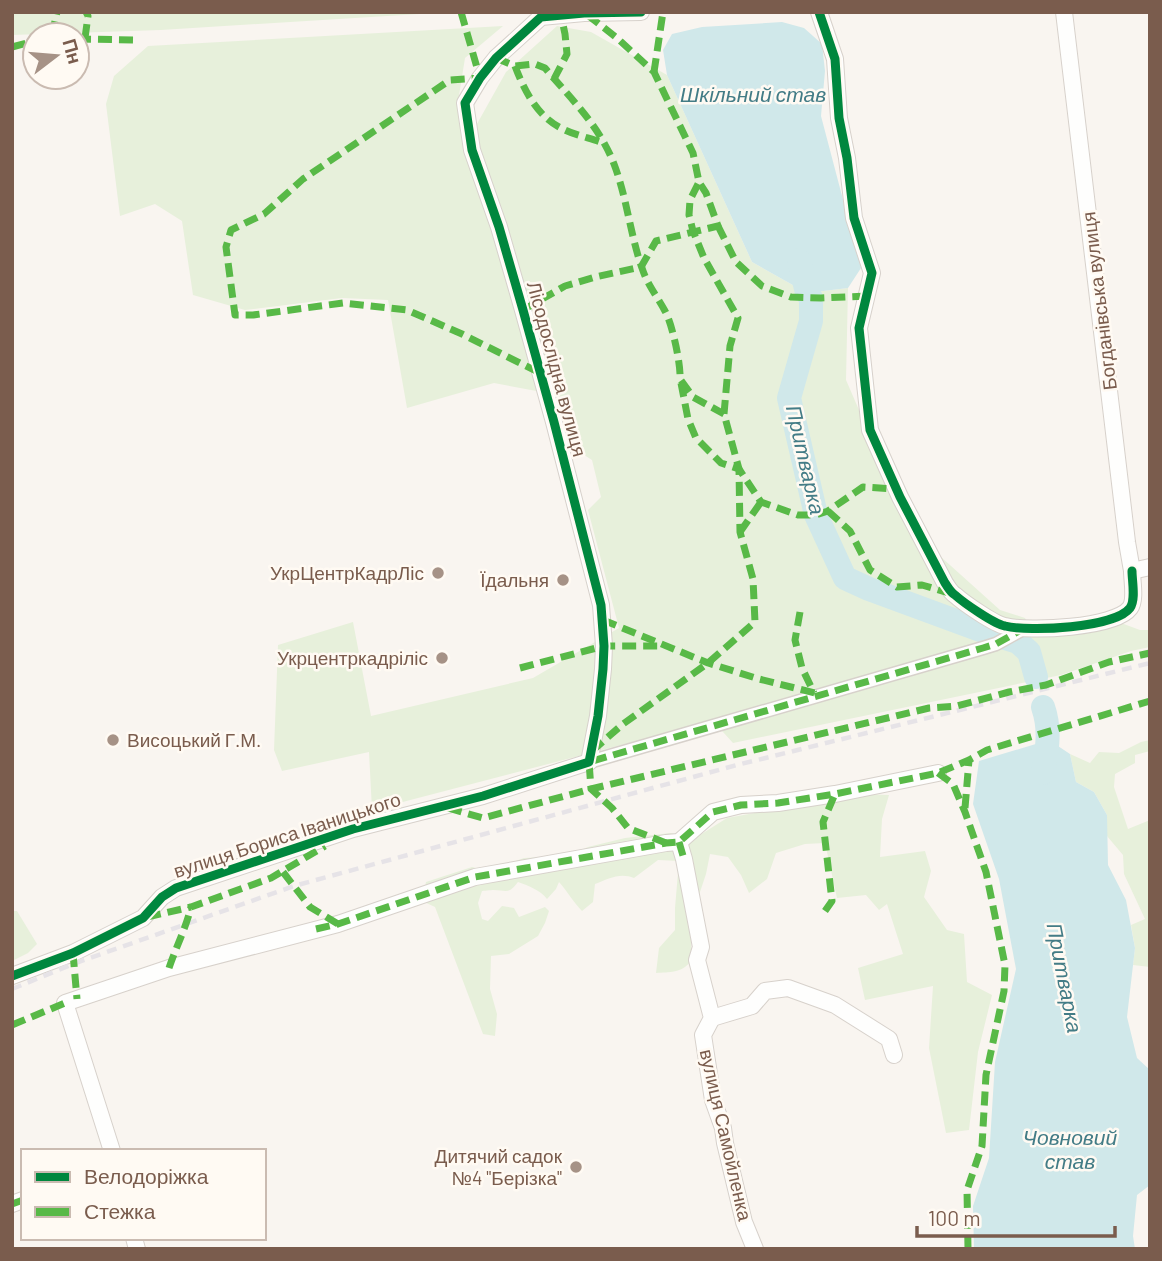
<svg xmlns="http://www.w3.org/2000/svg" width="1162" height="1261" font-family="Barlow,sans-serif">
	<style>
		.green { fill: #e7f0db }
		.water { fill: #d0e8ea }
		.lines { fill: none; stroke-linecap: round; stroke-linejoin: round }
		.river { stroke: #d0e8ea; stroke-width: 24 }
		.pedestrian-casing { stroke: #d7d1cb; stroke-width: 15 }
		.minor-casing { stroke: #d7d1cb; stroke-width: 18 }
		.pedestrian { stroke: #fefefd; stroke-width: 12 }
		.minor { stroke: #fefefd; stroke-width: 16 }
		.rail { stroke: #e6e3e7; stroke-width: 4.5; stroke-dasharray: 10 7; stroke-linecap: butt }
		.quiet { stroke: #58b947; stroke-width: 7; stroke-dasharray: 14 7; stroke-linecap: butt }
		.cycleway-casing { stroke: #fffaf3; stroke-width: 13 }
		.cycleway { stroke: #00873e; stroke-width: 9 }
		.poi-dot { fill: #a69286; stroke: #fffaf3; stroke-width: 2.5 }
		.labels { text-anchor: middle; stroke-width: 5; stroke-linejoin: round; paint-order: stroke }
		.street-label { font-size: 19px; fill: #7a5c4d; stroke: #fffaf3 }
		.poi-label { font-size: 19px; fill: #7a5c4d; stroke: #fffaf3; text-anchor: end }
		.water-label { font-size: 21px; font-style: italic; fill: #437c86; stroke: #fffaf3 }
	</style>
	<rect width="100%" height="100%" fill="#f9f5f0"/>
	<g class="green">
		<polygon points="12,12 452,12 161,30 12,35"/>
		<polygon points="503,26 465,58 457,108 468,140 506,72 557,26 591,32 667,75 752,262 807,293 848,288 846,380 920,551 931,548 1000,610 1025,618 1034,635 1121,623 1140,630 1150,630 1150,647 1131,651 1061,675 733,743 713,721 372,810 369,752 282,771 274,750 278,645 353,622 371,716 533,678 619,628 588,510 601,497 592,460 570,446 558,395 494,383 407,408 388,300 342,298 245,310 193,295 182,221 155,204 120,216 106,104 114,76 148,46"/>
		<polygon points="1150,740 1150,751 1135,755 1135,763 1115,774 1114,787 1128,829 1150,820 1150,967 1133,965 1135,948 1131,925 1145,919 1124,874 1123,855 1107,836 1107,815 1094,792 1076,782 1070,754 1090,763 1099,752 1119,753 1141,742"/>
		<path d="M 859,794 L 889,795 L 882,819 L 880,857 L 925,851 L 931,871 L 924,897 L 947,930 L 964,934 L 967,982 L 992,995 L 978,1052 L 969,1130 L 946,1133 L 929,1048 L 933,986 L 865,1000 L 858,968 L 903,954 L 887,904 L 879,910 L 866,895 L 837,898 L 825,843 L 805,844 L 776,853 L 767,879 L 749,893 L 741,875 L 728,857 L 710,854 L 706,874 L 694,910 L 690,962 C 682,973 669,972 656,973 L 659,948 L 675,930 L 675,908 L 679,861 L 658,860 L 634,878 C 620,872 608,879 595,884 L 593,902 L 582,911 C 573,902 568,892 559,882 L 556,889 L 547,899 C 540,890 529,886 518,882 C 508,895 507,890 493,890 C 492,890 482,891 482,891 L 478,903 L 482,919 L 488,921 L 502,906 L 514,908 L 519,917 L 545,907 L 549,911 L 545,923 L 538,936 L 509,954 L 491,956 L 490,989 L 497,1014 L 495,1036 L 483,1034 L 435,907 L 422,901 L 426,882 L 472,867 L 488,871 L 524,858 L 567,856 L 588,847 L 625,838 L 671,833 L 692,840 L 727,818 Z"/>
		<polygon points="12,911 17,911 37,944 28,953 12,961"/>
	</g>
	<g class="water">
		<polygon points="782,22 804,28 822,44 825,71 821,116 861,268 848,288 807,293 752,262 667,75 663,50 672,34 702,27"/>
		<polygon points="1049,740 1070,754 1076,782 1094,792 1107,815 1108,865 1126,900 1135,948 1127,1017 1137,1058 1150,1070 1150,1185 1137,1195 1133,1236 1135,1249 974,1249 973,1206 989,1158 995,1062 1016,969 999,879 973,804 979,761"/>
	</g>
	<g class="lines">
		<g class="river">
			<polyline points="799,260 807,293 811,298 811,321 789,398 816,515 845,578 869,589 983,631 1018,642 1029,652 1036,677"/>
			<path d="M 1043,773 C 1047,750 1051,730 1043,707"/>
		</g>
		<g class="pedestrian-casing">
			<polyline id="pedestrian" points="589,762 983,648 996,644 1023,629"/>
		</g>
		<g class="minor-casing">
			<g id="minor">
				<path d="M 819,12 L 835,59 L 839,118 L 847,158 L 854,218 L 872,273 L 859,328 L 870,430 L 900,497 L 945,583 C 948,587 950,592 955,595 C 964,603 994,624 1005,626 C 1029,632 1115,628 1130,608 C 1136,600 1132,581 1132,571"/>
				<polyline points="1064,12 1127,542 1132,571 1150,567"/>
				<polyline points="679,842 684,859 701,947 697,960 712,1018 703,1035 713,1100 723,1128 725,1143 744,1222 755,1249"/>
				<polyline points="12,976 73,953 143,918 162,897 176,888 353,829 483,796 589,762 598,716 603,669 604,646 601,605 554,422 523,310 499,227 472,150 465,103 480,78 496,58 541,17 584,13 641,12"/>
				<polyline points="712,1018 752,1006 765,991 788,988 835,1005 889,1039 894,1055"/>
				<polyline points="112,1151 65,1003 169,968 338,924 475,877 666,843 679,842 713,812 741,805 778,803 835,794 938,773"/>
				<polyline points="12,1204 23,1200"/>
				<polyline points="134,1238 137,1249"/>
			</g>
		</g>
		<use href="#pedestrian" class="pedestrian"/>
		<use href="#minor" class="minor"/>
		<polyline class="rail" points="12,989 73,964 294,886 737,765 1150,663"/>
		<g class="quiet">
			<polyline points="461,12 480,78 450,80 303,179 264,214 231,230 226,247 235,315 253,315 343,303 407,310 462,334 540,373"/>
			<polyline points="52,35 57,12"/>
			<polyline points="85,38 88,16 86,12"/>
			<polyline points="77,39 135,40"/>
			<polyline points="12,47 35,41"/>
			<path d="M 496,58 L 515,66 L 535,64 L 545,68 C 571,99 599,125 614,164 C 627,198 630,234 642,268 C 647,284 657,296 665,311 C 672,323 681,364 680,379 L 693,397 L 724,414"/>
			<path d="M 515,66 C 524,90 537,116 561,128 C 574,135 590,138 603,143"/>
			<polyline points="654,72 663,12"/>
			<polyline points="554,79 567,54 565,34 561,15"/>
			<polyline points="718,226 736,262 762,286 791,297 821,298 867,296"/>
			<polyline points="523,310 565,286 595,277 641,267 656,241 718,226 706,193 699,182 693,153 654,72 617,38 585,13"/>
			<polyline points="681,383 688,419 696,438 721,463 739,469 761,502 798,515 816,515 828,511 863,487 896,489"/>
			<polyline points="828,511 850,531 870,570 897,587 922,585 952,594"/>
			<polyline points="740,532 761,502"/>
			<polyline points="800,612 795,640 802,668 814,693"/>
			<polyline points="603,620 708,663 759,679 819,694"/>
			<polyline points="520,668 604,646 661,646"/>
			<polyline points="592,751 623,724 708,663 755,622 753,579 740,532 739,469 724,414 730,346 738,318 704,258 693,231 689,215 690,200 699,182"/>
			<polyline points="938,773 953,784 965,812 986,872 1005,965 1004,991 986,1075 982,1146 967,1190 968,1249"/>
			<polyline points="448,808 483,818 591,789 929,708 957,706 1009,692 1046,685 1109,662 1150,653"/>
			<polyline points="965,808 969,760"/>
			<polyline points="679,842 684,859"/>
			<polyline points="666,843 628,828 612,808 591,789 589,762 983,648 996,644 1021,630"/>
			<polyline points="283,872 310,907 338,924"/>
			<polyline points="825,911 832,901 823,822 835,794"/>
			<polyline points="147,917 191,907"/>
			<polyline points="316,929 338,924 475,877 666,843 679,842 713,812 741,805 778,803 835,794 938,773 969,760 987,750 1150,701"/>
			<polyline points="73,953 77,999"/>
			<path d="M 169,968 C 176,947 186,928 191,907 L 271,878 L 325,846"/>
			<polyline points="12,1025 65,1003"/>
			<polyline points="12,1204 23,1200"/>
		</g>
		<g class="cycleway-casing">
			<g id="cycleway">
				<path d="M 819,12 L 835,59 L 839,118 L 847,158 L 854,218 L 872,273 L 859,328 L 870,430 L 900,497 L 945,583 C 948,587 950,592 955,595 C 964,603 994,624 1005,626 C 1029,632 1115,628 1130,608 C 1136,600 1132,581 1132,571"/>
				<polyline points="12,976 73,953 143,918 162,897 176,888 353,829 483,796 589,762 598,716 603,669 604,646 601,605 554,422 523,310 499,227 472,150 465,103 480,78 496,58 541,17 584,13 641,12"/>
			</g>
		</g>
		<use href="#cycleway" class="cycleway"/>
	</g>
	<g class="poi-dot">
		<circle cx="438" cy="573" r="7"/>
		<circle cx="563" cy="580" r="7"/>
		<circle cx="442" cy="658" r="7"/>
		<circle cx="113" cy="740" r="7"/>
		<circle cx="576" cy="1167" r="7"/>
	</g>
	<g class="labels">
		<g class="street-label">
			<text transform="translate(1099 301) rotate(-97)" y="7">Богданівська вулиця</text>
			<text transform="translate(557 369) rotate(75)" y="7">Лісодослідна вулиця</text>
			<text transform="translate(287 835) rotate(-18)" y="7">вулиця Бориса Іваницького</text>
			<text transform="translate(726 1135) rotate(77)" y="7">вулиця Самойленка</text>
		</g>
		<g class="poi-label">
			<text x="424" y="580">УкрЦентрКадрЛіс</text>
			<text x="549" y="587">Їдальня</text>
			<text x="428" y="665">Укрцентркадріліс</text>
			<text x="127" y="747" text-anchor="start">Висоцький Г.М.</text>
			<text x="562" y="1163">Дитячий садок<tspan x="562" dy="22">№4 "Берізка"</tspan></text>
		</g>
		<g class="water-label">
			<text x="753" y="102">Шкільний став</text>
			<text transform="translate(805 460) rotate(77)" y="7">Притварка</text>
			<text transform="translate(1064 978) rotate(79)" y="7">Притварка</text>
			<text x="1070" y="1145">Човновий<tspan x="1070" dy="24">став</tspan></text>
		</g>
	</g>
	<rect width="1162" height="1261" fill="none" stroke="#7a5c4d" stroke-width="28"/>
	<rect x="21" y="1149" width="245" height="91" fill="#fffaf3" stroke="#cabbb1" stroke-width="2"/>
	<rect x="35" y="1172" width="35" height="10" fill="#00873e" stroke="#cabbb1" stroke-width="2"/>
	<text x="84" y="1184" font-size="21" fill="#7a5c4d">Велодоріжка</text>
	<rect x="35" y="1207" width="35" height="10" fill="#58b947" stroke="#cabbb1" stroke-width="2"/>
	<text x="84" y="1219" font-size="21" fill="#7a5c4d">Стежка</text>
	<g transform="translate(56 56) rotate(74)"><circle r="33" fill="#fffaf3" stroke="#cabbb1" stroke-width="2"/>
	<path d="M0-5L12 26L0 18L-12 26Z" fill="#a69286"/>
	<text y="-10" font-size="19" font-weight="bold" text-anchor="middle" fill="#7a5c4d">Пн</text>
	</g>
	<path d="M917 1226v10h198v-10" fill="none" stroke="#7a5c4d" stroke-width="3.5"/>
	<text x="928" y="1226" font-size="21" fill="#7a5c4d" stroke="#fffaf3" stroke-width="5" paint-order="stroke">100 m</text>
</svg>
